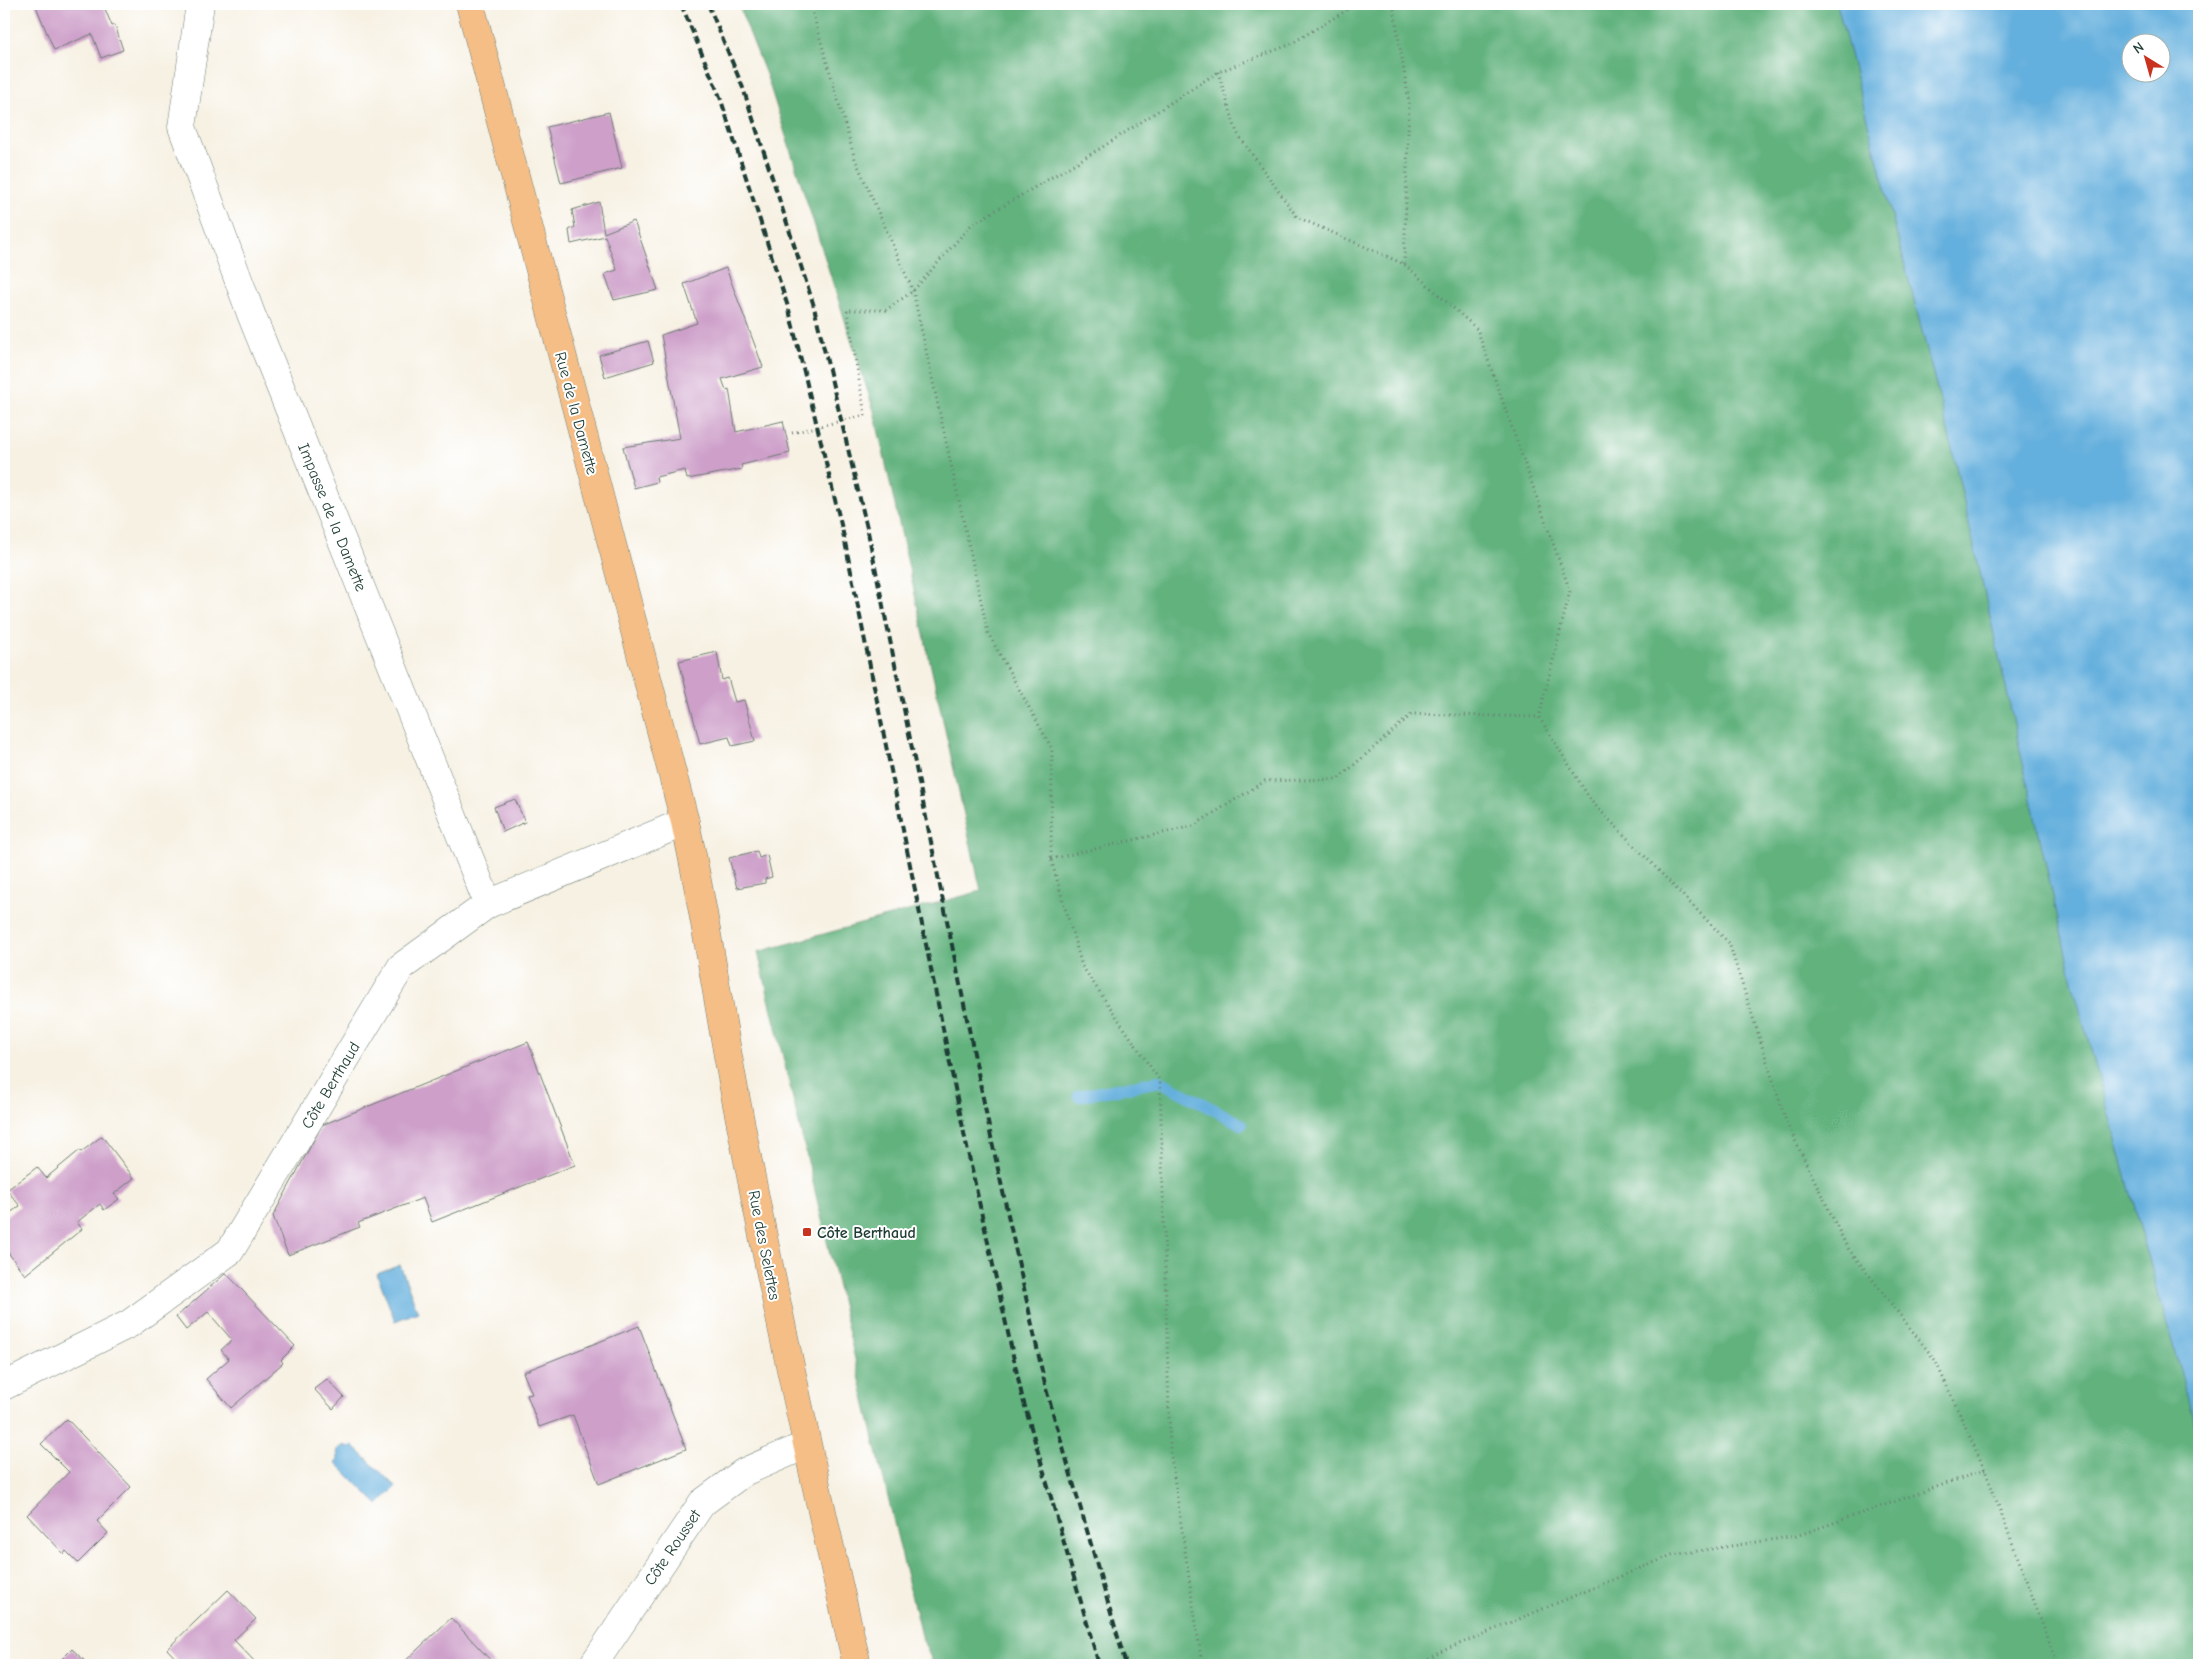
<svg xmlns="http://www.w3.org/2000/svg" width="2203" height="1669" font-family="'Comic Neue',sans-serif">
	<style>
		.forest { fill: #62b27e; stroke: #407859 }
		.water { fill: #64afdd; stroke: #427688; fill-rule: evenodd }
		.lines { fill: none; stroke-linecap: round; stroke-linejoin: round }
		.stream { stroke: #64afdd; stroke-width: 12 }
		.building { fill: #cd9fc9 }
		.minor-casing { stroke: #6b7c71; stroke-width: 29 }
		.major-casing { stroke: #6b7c71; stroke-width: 29 }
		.path { stroke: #6b7c71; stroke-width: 3; stroke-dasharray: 1 4; stroke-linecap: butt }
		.minor { stroke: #fff; stroke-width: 28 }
		.major { stroke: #f6be87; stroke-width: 28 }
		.rail { stroke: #1f3d34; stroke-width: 4; stroke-dasharray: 8 4; stroke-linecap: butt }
		.poi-dot { fill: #c8321e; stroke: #fff; stroke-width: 2 }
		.labels { text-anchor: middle; stroke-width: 4; stroke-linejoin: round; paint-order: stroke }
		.street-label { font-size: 16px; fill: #1f3d34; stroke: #fff }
		.poi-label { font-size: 16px; font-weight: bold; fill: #1f3d34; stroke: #fff; text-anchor: start }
	</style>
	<rect width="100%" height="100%" fill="#fff"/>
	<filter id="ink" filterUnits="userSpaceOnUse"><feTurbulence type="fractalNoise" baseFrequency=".02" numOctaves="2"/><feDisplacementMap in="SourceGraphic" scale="10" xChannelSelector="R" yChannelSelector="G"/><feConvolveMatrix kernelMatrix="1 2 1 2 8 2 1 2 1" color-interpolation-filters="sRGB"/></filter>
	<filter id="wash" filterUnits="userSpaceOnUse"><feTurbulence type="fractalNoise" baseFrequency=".0096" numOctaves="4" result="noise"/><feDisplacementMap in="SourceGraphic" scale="20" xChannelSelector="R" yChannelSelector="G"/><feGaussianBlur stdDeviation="1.12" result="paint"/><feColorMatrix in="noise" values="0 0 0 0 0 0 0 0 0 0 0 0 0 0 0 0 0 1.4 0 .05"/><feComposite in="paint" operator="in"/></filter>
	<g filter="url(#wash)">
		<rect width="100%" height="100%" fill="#f7f1e3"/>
		<polygon class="forest" points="738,4 1837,4 1949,435 2073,985 2199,1439 2199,1665 934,1665 921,1636 758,952 981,891 874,411 767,77"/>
		<g class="water">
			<path d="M 1837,4 L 2199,4 L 2199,1439 L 2073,985 L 1949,435 ZM 2130,42 L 2160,42 L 2160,72 L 2130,72 Z"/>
			<polygon points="400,1265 418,1312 395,1321 377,1274"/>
			<polygon points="344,1445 350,1447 352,1445 396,1487 378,1505 335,1462 338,1459 337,1450"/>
		</g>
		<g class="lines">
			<polyline class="stream" points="1079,1096 1160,1081 1241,1124"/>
		</g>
		<g id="blocks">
			<g class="building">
				<polygon points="35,4 103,4 112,26 115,25 123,50 101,58 92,34 54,50"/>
				<polygon points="609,112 622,168 561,183 547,127"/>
				<polygon points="599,202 604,233 634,221 658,290 614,300 605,274 617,270 605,236 571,244 569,230 575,227 572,210"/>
				<polygon points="726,268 763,367 722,379 726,390 729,389 736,432 783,421 790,453 741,465 742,469 687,479 685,470 656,477 657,482 634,488 623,447 680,438 661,335 697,323 684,284"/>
				<polygon points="648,341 654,362 605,377 599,355"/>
				<polygon points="717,652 722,680 728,678 735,702 744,700 755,741 732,746 729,737 700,744 679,661"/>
				<polygon points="515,799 525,822 503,832 494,807"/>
				<polygon points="757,851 759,858 767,855 772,877 765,879 765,883 737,888 729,858"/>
				<polygon points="528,1042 575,1165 432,1222 423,1198 358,1223 360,1227 288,1255 273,1216 322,1125"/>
				<polygon points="102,1136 134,1178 114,1194 119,1199 104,1210 100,1204 77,1222 82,1229 25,1275 6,1250 4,1252 4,1217 20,1206 7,1190 37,1167 46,1178 80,1150 81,1152"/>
				<polygon points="226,1273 295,1346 281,1360 283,1363 231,1408 206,1379 229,1359 221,1350 232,1340 208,1312 186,1330 176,1317"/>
				<polygon points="639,1326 686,1449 599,1484 573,1415 539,1427 527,1395 532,1394 523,1372"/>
				<polygon points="327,1379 344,1397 333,1409 314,1389"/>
				<polygon points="67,1419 131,1487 97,1521 108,1533 78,1563 66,1551 64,1554 27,1515 69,1472 41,1444"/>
				<polygon points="228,1590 256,1619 234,1640 258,1665 182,1665 167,1649"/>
				<polygon points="451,1618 495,1665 401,1665"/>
				<polygon points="72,1649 89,1665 56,1665"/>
			</g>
		</g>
	</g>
	<g filter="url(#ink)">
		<use href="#blocks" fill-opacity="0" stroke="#6b7c71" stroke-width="1"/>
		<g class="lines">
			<g class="minor-casing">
				<g id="minor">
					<polyline points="200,4 182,127 251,314 488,904"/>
					<polyline points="4,1386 129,1324 230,1251 401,967 488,904 685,822"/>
					<polyline points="593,1665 702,1503 744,1472 806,1445"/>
				</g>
			</g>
			<g class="major-casing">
				<path id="major" d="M 470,4 L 685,822 C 707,920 720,1021 740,1120 C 775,1302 815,1484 857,1665"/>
			</g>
			<g class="path">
				<polyline points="810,4 855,159 913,291 988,633 1052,749 1051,859 1082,966 1160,1081 1170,1450 1202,1665"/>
				<polyline points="1393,4 1409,102 1404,264"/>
				<polyline points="1218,72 1237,133 1297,217 1404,264 1477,329 1570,591 1539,717 1592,802 1729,943 1787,1124 1847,1247 1935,1360 1985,1470 2058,1665"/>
				<polyline points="792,433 865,415 847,310 886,310 913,291 971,225 1101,148 1218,72 1289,45 1357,4"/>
				<polyline points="1051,859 1193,826 1265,781 1338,779 1412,714 1539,717"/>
				<polyline points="1420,1665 1440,1652 1672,1555 1796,1536 1985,1470"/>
			</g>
			<use href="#minor" class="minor"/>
			<use href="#major" class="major"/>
			<g class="rail">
				<polyline points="681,4 720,97 789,310 844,537 966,1143 1022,1396 1099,1665"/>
				<polyline points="708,4 743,88 813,303 868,532 991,1137 1046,1389 1126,1665"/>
			</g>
		</g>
	</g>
	<rect class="poi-dot" x="802" y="1227" width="10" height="10" rx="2.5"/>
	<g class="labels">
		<g class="street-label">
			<text transform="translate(577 413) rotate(75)" y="6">Rue de la Damette</text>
			<text transform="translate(333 517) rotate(68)" y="6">Impasse de la Damette</text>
			<text transform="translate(330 1085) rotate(-59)" y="6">Côte Berthaud</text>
			<text transform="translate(765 1245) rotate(79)" y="6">Rue des Selettes</text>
			<text transform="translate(672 1547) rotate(-56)" y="6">Côte Rousset</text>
		</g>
		<g class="poi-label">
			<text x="817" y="1238">Côte Berthaud</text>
		</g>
	</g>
	<rect width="2203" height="1669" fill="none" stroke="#fff" stroke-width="20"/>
	<g transform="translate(2146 58) rotate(323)"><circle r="24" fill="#ffffff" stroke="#a5b1ae"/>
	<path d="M0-4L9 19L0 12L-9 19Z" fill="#c8321e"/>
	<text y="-8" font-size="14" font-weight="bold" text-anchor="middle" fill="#1f3d34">N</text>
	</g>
</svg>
